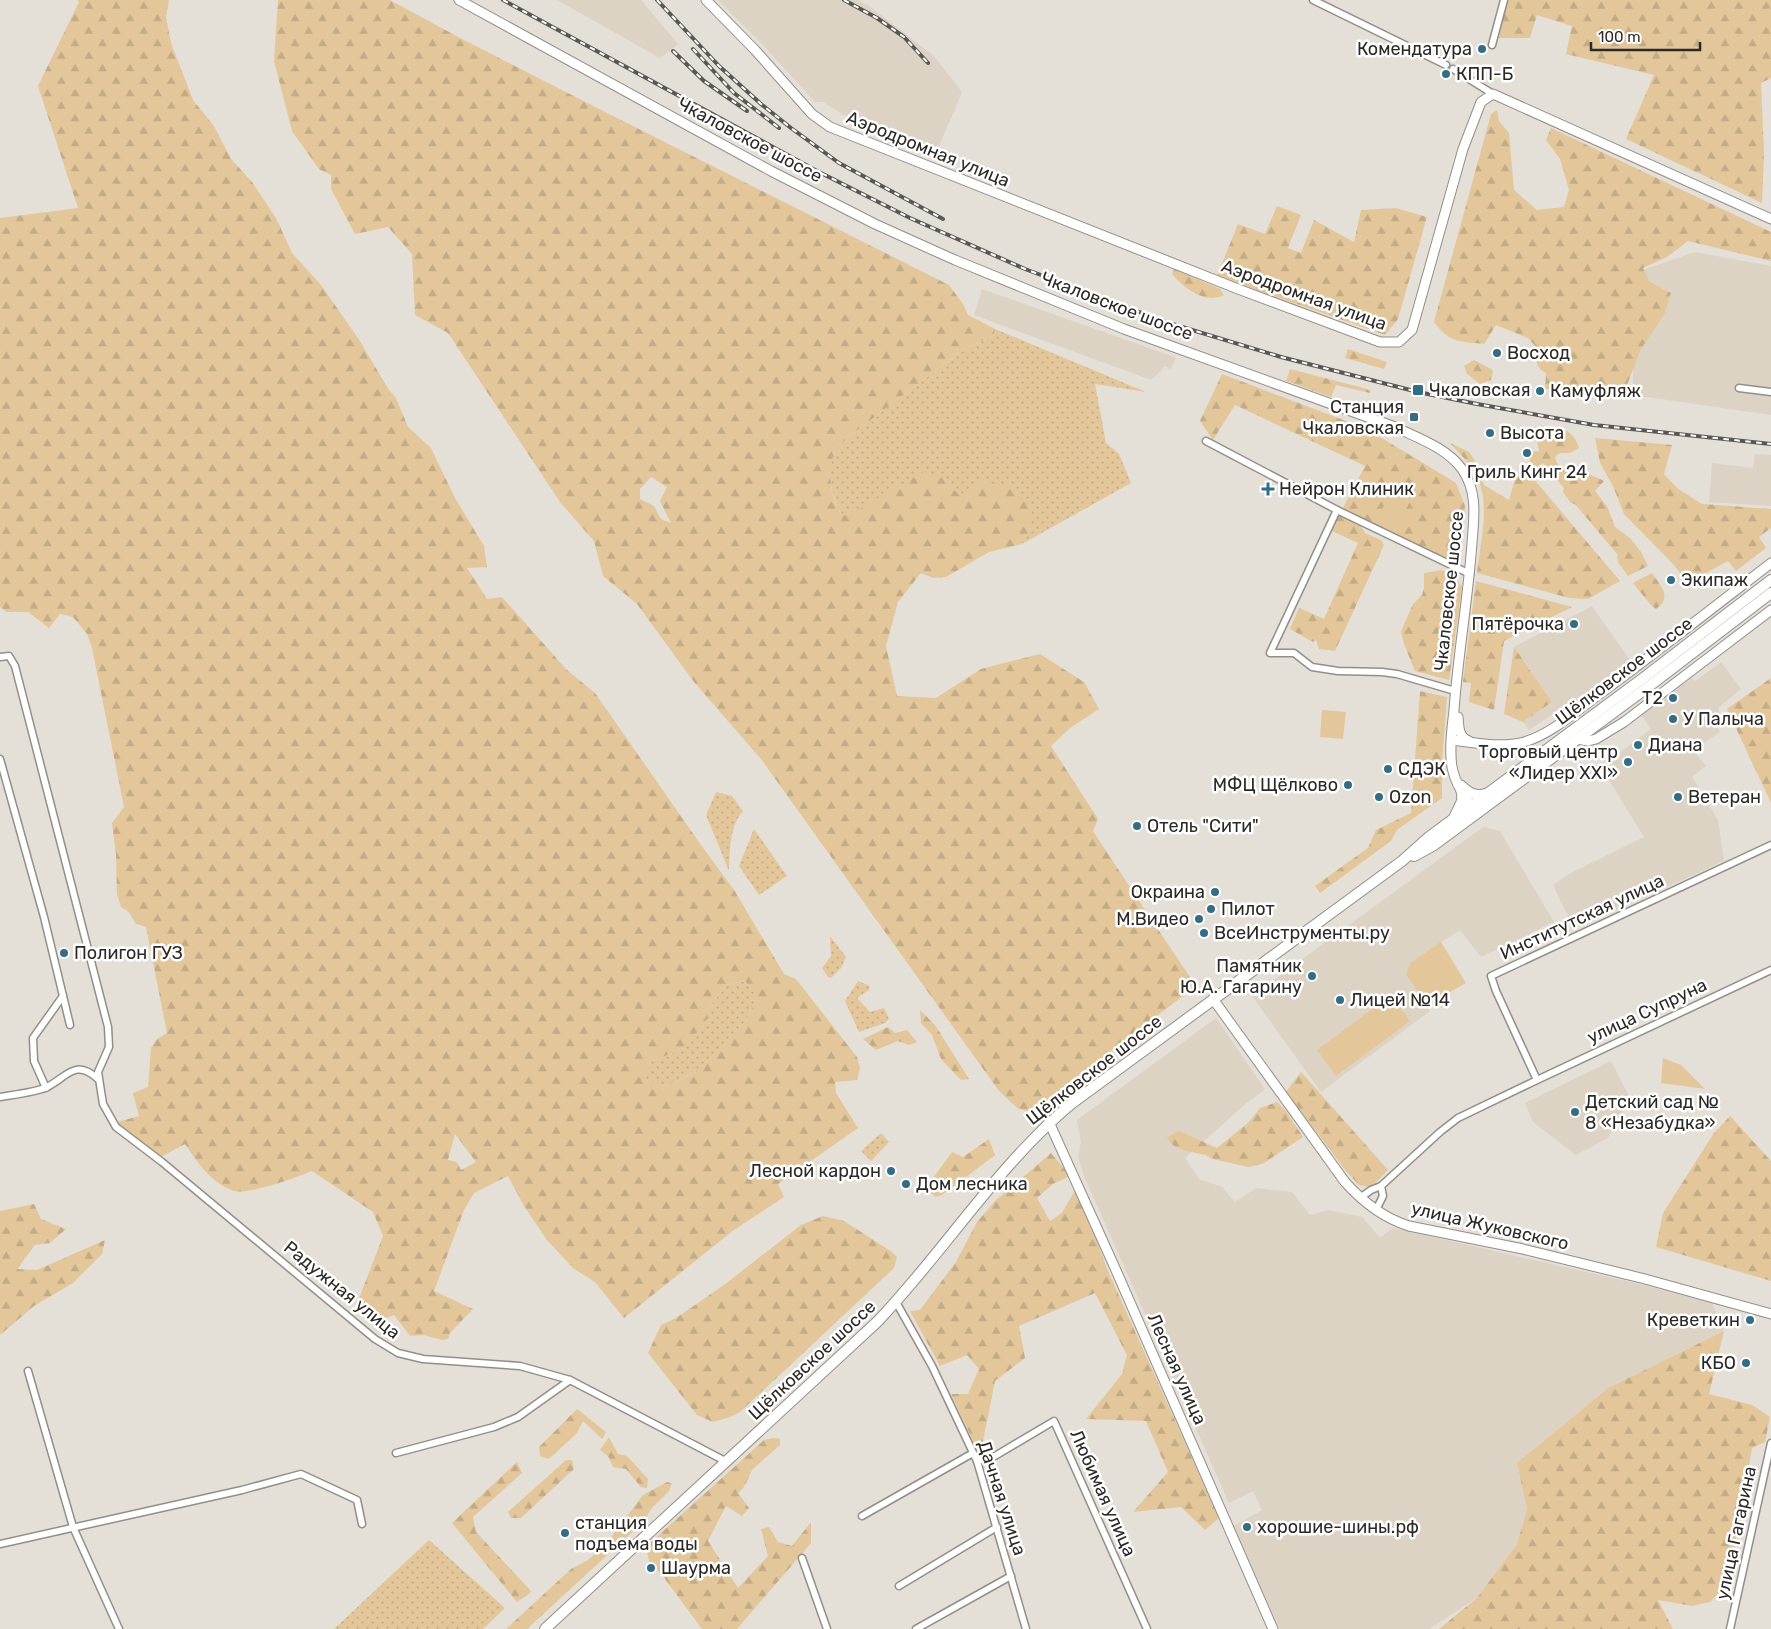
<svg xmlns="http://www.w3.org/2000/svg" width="1771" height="1629" font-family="Rubik,sans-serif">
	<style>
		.built { fill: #ddd3c5 }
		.grass { fill: url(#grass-dots) }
		.forest { fill: url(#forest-firs); fill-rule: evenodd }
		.park { fill: #e3c79b }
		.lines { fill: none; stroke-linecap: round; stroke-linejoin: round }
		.street-casing { stroke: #938e87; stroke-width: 9 }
		.secondary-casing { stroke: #938e87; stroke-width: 11 }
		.primary-casing { stroke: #938e87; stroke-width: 12 }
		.street { stroke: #fff; stroke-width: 6 }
		.secondary { stroke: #fff; stroke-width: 9 }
		.primary { stroke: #fff; stroke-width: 10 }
		.rail-casing { stroke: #5a5753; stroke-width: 4 }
		.rail { stroke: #fff; stroke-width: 2; stroke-dasharray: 5.5; stroke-linecap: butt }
		.poi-dot { fill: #326c85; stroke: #fff; stroke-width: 2 }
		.labels { text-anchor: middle; stroke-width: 5; stroke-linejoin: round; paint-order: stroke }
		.poi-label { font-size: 18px; fill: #2c2a27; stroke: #fff; text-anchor: start }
		.street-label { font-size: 18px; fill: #2c2a27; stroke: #fff }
	</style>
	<defs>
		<pattern id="grass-dots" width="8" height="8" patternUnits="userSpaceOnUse" patternTransform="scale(1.25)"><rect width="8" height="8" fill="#e3c79b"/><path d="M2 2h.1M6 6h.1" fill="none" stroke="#c3ab86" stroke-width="1.8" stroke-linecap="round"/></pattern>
		<pattern id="forest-firs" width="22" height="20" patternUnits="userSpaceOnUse" patternTransform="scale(1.25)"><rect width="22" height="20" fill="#e3c79b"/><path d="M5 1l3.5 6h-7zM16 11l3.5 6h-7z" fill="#c3ab86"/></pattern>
	</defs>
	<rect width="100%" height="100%" fill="#e4dfd7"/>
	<g class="built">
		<polygon points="557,0 641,0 678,44 660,58"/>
		<polygon points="718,0 857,0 868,5 934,56 962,92 934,158 876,135 823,102 815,102 762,44"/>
		<polygon points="1695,252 1771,266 1771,415 1633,395 1633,353 1640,271"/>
		<polygon points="982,289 1169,355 1176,358 1171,369 1164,366 1162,370 1151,380 974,315"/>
		<polygon points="1755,454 1771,455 1771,506 1709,502 1712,463 1753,468"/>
		<polygon points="1592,606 1632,663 1570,707 1563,707 1529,730 1523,722 1552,702 1514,647"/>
		<polygon points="1721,662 1741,689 1719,707 1717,727 1720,732 1702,744 1701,750 1696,754 1706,766 1692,777 1718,820 1724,861 1574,929 1553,885 1571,873 1644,837 1601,767 1651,729 1641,715 1692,678 1695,681"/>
		<polygon points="1483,827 1500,831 1554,922 1481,957 1460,930 1410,963 1406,975 1430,1011 1321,1092 1252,996"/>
		<polygon points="1216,1018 1265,1089 1242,1107 1185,1158 1199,1179 1222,1187 1235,1202 1256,1188 1292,1192 1310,1215 1329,1210 1362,1217 1380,1238 1393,1228 1639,1284 1712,1303 1724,1331 1608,1388 1517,1463 1527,1509 1517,1544 1477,1598 1429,1629 1280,1629 1232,1527 1262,1510 1253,1491 1229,1503 1084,1176 1078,1157 1081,1142 1077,1120"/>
		<polygon points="1611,1061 1630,1098 1608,1138 1576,1155 1533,1122 1525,1103"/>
	</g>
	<g class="grass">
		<path d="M 995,329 L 1146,392 L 1095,384 L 1106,443 L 1119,454 L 1131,483 L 1022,544 L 1031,528 L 983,481 L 959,496 L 943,478 L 842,516 C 832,497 825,473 835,452 C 838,446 846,440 851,435 L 960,352 L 994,335 Z"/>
		<path d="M 716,792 L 732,796 L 743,811 C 729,826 730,853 729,871 L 706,815 Z"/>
		<polygon points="754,829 787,876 759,895 739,866"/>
		<polygon points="830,936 846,957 841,968 831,978 828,977 822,968 831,956"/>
		<polygon points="745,981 757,996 746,1021 702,1066 682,1079 663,1086 643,1079 651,1062 686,1047 706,1019 708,1009 726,985"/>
		<polygon points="858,981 870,986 869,990 857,998 870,1012 884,1008 889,1019 885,1023 859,1032 845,1001"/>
		<polygon points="881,1133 889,1142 871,1161 861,1151"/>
		<polygon points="429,1540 505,1608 483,1629 334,1629"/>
	</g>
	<g class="forest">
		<path d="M 77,0 L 169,0 L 166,17 L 171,43 L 193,100 L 214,126 L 231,159 L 252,182 L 276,218 L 292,253 L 321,285 L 358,338 L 389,390 L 396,398 L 408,427 L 431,448 L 455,498 L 484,546 L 487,567 L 467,568 L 487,599 L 502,597 L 566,669 L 595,693 L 701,845 L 734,890 L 784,974 L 796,979 L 857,1057 L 860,1068 L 857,1080 L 835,1082 L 836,1093 L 858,1128 L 778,1184 L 784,1197 L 734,1230 L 624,1318 L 595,1282 L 574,1269 L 547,1240 L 524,1206 L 508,1176 L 474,1193 L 464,1210 L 434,1291 L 473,1309 L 450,1333 L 448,1339 L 442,1340 L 424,1335 L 410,1336 L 394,1315 L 383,1319 L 358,1301 L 383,1236 L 373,1212 L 312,1171 C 298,1177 248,1195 234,1191 C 211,1183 198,1163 185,1144 L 161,1157 L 123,1131 L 118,1122 L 139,1116 L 133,1093 L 148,1087 L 151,1048 L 157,1039 L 167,1033 L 146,927 L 136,924 L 129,912 L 121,907 L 117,894 L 116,855 L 112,823 L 124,807 L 92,648 L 87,634 L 73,617 L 60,614 L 49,628 L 28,612 L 7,612 L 0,607 L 0,218 L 78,208 L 38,86 L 79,2 ZM 745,981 L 757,996 L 746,1021 L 702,1066 L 682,1079 L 663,1086 L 644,1079 L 651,1062 L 686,1047 L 707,1019 L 708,1009 L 726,985 ZM 455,1134 L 476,1162 L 461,1170 L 457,1162 L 448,1160 Z"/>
		<path d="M 278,0 L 390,0 L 460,38 L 611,115 L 949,285 L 963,304 L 968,315 L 995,329 L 994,335 L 960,352 L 851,435 C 846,440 838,446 835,452 C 826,472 831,498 842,516 L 861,508 L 925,471 L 943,478 L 959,495 L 983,481 L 1011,487 L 1032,507 L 1031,528 L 1022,544 L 989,552 L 946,577 L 933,578 L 921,573 L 898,602 L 886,646 L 897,696 L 936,698 L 981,669 L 1040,654 L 1084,682 L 1099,709 L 1070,728 L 1051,746 L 1098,819 L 1093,831 L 1145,910 L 1196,986 L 1031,1112 L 1017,1108 L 999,1091 L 761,759 L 694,682 L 637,604 L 603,576 L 594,541 L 560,502 L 448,333 L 415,315 L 412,254 L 388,227 L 355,234 L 331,189 L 331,175 L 319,169 L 292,131 L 274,61 ZM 651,477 L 667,487 L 660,501 L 671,523 L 661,519 L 654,506 L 640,499 L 640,489 Z"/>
		<polygon points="1508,0 1771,0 1771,78 1761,83 1764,153 1762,203 1626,139 1654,75 1566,54 1572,26 1537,15 1530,38 1497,38"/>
		<path d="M 1497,110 L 1499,121 L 1509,133 L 1514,190 L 1537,210 L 1564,207 L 1569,190 L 1560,159 L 1546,140 L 1551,128 L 1771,232 L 1771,261 L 1688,241 L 1667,257 L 1643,268 L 1650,282 L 1671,293 L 1664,315 L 1641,349 L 1627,385 L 1617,396 L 1545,389 L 1546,373 C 1535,368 1536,358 1536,347 L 1528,338 L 1496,325 L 1484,344 C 1459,341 1451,344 1434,322 L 1491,114 Z"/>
		<polygon points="1277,206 1301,215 1288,248 1301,253 1314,220 1354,242 1361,210 1396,208 1427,217 1398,319 1385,335 1217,276 1238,224 1265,234"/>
		<path d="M 1174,269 L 1220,289 L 1224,295 C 1205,305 1184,288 1172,274 Z"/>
		<polygon points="1348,349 1387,362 1384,369 1345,358"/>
		<polygon points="1474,360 1493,370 1491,380 1480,384 1467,374 1464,366"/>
		<polygon points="1290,369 1371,390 1370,393 1336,385 1331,397 1286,381"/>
		<polygon points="1222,374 1367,429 1456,483 1465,506 1459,566 1343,508 1365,466 1235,405 1213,440 1200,421"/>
		<path d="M 1535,427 C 1556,428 1572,425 1579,448 L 1570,453 L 1560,453 L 1555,457 C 1559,474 1575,470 1589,474 C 1594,476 1599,479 1604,481 L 1595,491 L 1607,506 L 1615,527 L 1630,538 L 1641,552 L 1648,566 L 1628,576 L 1618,562 L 1617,554 L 1575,504 L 1571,503 L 1563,492 L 1564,488 L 1543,463 L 1536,468 L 1530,462 L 1530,452 L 1539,451 Z"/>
		<polygon points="1595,438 1672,445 1664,474 1677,488 1702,504 1771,509 1771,528 1759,537 1766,548 1736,571 1728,561 1688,583 1673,564 1624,514 1613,486 1600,463"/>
		<path d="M 1450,443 L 1469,452 L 1474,459 L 1484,485 L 1509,500 L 1516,476 L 1532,477 L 1620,581 L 1588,599 L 1569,598 L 1477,573 C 1480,543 1491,506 1477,477 C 1471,464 1460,454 1450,443 Z"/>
		<polygon points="1339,515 1360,525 1365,533 1381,540 1384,545 1335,651 1319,649 1316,640 1313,642 1290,629 1299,608 1324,619 1358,543 1332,531"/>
		<polygon points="1442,570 1457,580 1462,587 1449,680 1415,671 1404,644 1401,631 1413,604 1422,595 1424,588 1424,573"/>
		<path d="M 1652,573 C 1661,587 1673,597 1656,609 L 1650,604 L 1633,583 Z"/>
		<polygon points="1476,581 1572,607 1504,641 1494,710 1469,702 1471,683 1463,682"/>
		<polygon points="1514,647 1552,702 1523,722 1504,714"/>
		<polygon points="1771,678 1771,803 1727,709"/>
		<polygon points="1420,691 1447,697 1442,761 1442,798 1397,830 1391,841 1320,893 1315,886 1368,848 1376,830 1411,813"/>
		<polygon points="920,1010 935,1025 969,1079 961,1080 941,1059 932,1035 921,1023"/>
		<polygon points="888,1027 895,1033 907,1030 917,1042 909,1045 898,1041 876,1050 863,1039"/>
		<polygon points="1301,1072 1388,1170 1371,1187 1359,1185 1346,1171 1286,1092"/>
		<path d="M 1277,1102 L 1286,1111 L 1303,1137 L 1264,1163 L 1254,1166 L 1248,1167 L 1217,1160 L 1210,1158 L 1206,1155 C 1194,1152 1172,1151 1167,1137 L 1179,1131 L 1217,1148 L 1249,1122 L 1260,1108 Z"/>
		<polygon points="1730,1116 1771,1161 1771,1281 1656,1247 1663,1213 1714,1133"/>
		<polygon points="989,1139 995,1155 942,1195 936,1197 925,1189 952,1152 963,1157"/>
		<polygon points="1051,1153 1070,1176 1053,1184 1037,1198 1050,1221 1062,1213 1074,1192 1078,1195 1089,1218 1107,1269 1219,1518 1205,1530 1181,1507 1133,1512 1168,1472 1146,1421 1086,1419 1122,1374 1127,1355 1095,1293 1019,1326 1025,1358 995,1381 980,1456 951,1394 968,1394 979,1369 967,1355 940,1366 910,1311 920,1310 956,1262 977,1222 996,1200"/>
		<polygon points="34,1204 41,1219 66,1229 50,1243 35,1245 17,1269 37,1270 105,1240 102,1254 73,1283 34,1306 0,1335 0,1211"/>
		<polygon points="823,1216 844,1221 892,1252 897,1257 894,1268 740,1412 730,1417 713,1422 697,1415 648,1353 661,1325 676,1318 724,1285 801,1225"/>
		<polygon points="1724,1331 1709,1394 1752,1405 1770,1417 1765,1442 1752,1448 1728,1584 1710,1602 1692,1606 1658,1600 1673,1629 1439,1629 1477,1598 1517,1544 1527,1509 1517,1463 1608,1388"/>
		<polygon points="577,1409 606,1432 602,1439 583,1421 577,1433 549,1459 540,1456 539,1447"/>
		<polygon points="609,1437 618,1454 627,1456 648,1479 647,1488 641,1487 626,1469 613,1467 608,1456 600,1450"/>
		<polygon points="774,1438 780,1439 780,1445 752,1470 744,1487 738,1493 749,1508 742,1516 726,1506 708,1541 738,1588 768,1556 761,1529 769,1527 778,1542 792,1546 811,1522 811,1543 737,1629 702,1629 665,1579 649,1561 647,1551 651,1542 764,1440"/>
		<polygon points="566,1460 572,1460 574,1469 521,1518 511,1518 508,1512"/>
		<polygon points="517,1462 522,1473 473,1517 476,1532 531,1591 528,1595 517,1602 452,1523"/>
		<polygon points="667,1482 672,1483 669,1491 651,1509 644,1521 527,1629 506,1629 571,1569 588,1560 607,1543 643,1495"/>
	</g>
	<g class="park">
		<polygon points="1396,485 1414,495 1397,525 1379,514"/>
		<polygon points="1322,710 1346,712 1343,739 1320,737"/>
		<polygon points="1441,942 1466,983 1427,1005 1406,975 1410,963"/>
		<polygon points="1391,995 1410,1021 1336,1076 1317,1050"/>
		<polygon points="1663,1058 1681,1065 1705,1089 1661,1083"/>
	</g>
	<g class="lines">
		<g class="street-casing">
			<g id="street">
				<polyline points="1313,0 1446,65"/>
				<polyline points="1492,45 1504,0"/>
				<polyline points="1453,69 1493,94"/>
				<polyline points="1739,388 1771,392"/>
				<polyline points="1206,441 1337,510 1470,574"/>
				<polyline points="1337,510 1270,653 1294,653 1312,667 1338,671 1382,672 1397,674 1455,691"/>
				<polyline points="0,657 9,656 15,666 108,1027 109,1047 98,1072 103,1104 116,1127 162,1162 375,1339 398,1353 423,1359 520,1366 570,1380 727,1462"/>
				<polyline points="0,759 44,917 70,1025"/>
				<polyline points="1537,1080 1496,991 1491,976 1771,845"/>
				<polyline points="46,1088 34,1061 33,1038 63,996"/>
				<path d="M 0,1097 C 12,1095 37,1092 47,1087 C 67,1077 75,1058 98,1079"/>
				<polyline points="1360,1198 1371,1190 1381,1186 1440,1132 1458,1118 1537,1080 1771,970"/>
				<polyline points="1376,1210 1383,1196 1381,1186"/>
				<polyline points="896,1302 932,1366 977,1461 1026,1629"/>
				<polyline points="28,1371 73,1527 119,1629"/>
				<polyline points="396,1453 494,1427 518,1417 570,1380"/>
				<polyline points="977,1461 995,1456 1054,1421 1147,1629"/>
				<polyline points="862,1516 973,1453"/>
				<polyline points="0,1544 242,1490 301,1474 357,1500 362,1524"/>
				<polyline points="802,1558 827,1629"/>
				<polyline points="899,1586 997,1527"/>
				<polyline points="916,1629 1011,1576"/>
				<polyline points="1730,1629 1771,1443"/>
			</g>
		</g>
		<g class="secondary-casing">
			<g id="secondary">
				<path d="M 459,0 L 771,171 L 875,224 L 955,260 L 1124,329 L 1395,427 C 1418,438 1447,448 1462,469 C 1478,492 1474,517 1472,543 C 1468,599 1458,654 1454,710 C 1452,728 1449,749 1452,767 C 1455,782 1464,799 1476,809"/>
				<polyline points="706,0 755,50 812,114 830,127 1238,289 1380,342 1399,342 1412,330 1463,149 1481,102 1493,94 1771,219"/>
				<path d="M 1458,717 C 1459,727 1458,737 1469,741"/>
				<polyline points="1577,739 1588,741 1596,739 1624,722 1771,610"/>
				<path d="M 1452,740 C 1475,743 1500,748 1524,742 C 1552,734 1577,710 1601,693 C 1658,651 1714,607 1771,563"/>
				<path d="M 1461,785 C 1470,793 1475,797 1487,793"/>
				<polyline points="1454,817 1462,800 1461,790"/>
				<path d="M 1213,999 L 1345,1182 C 1363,1202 1383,1218 1409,1226 L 1523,1249 L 1645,1279 L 1771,1314"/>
				<polyline points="1049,1122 1115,1268 1273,1629"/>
			</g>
		</g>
		<g class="primary-casing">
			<g id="primary">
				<polyline points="1414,856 1434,845 1648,687 1771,593"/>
				<path d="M 545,1629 L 877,1322 C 944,1252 996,1167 1071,1104 L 1402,861 L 1429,837 L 1642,679 L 1771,580"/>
			</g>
		</g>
		<use href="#street" class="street"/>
		<use href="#secondary" class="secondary"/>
		<use href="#primary" class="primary"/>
		<g class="rail-casing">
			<g id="rail">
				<polyline points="503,0 817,171 910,218 1025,269 1166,322 1281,357 1418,392 1477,404 1594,425 1771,444"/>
				<polyline points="657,0 719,66 761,104 791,128 839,163 943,219"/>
				<polyline points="844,0 877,18 904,37 928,63"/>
				<polyline points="693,49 734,93 779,128"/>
				<polyline points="673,51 704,81 747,111"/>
			</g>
		</g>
		<use href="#rail" class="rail"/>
	</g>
	<g class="poi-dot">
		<circle cx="1482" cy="49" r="5"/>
		<circle cx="1446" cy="74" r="5"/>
		<circle cx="1497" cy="353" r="5"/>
		<rect x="1412" y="384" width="12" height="12" rx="2.5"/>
		<circle cx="1540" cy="391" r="5"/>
		<rect x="1409" y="412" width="10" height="10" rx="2.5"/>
		<circle cx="1490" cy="433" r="5"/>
		<circle cx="1527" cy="453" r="5"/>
		<path d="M1265.5 481.5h5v5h5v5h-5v5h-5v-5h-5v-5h5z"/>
		<circle cx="1671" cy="580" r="5"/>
		<circle cx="1574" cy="624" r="5"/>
		<circle cx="1673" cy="698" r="5"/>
		<circle cx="1673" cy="719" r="5"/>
		<circle cx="1638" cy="745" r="5"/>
		<circle cx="1628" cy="762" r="5"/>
		<circle cx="1388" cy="769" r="5"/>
		<circle cx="1348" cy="785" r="5"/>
		<circle cx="1379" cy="797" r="5"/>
		<circle cx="1678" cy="797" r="5"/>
		<circle cx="1137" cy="826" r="5"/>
		<circle cx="1215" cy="892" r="5"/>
		<circle cx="1211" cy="909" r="5"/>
		<circle cx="1199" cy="919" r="5"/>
		<circle cx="1204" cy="933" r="5"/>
		<circle cx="64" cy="953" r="5"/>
		<circle cx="1312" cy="976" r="5"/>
		<circle cx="1340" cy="1000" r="5"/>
		<circle cx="1575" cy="1112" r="5"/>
		<circle cx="891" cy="1171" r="5"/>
		<circle cx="906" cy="1184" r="5"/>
		<circle cx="1750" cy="1320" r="5"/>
		<circle cx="1746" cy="1363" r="5"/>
		<circle cx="1247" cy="1527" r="5"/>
		<circle cx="565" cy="1533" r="5"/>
		<circle cx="651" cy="1568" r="5"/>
	</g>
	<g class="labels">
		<g class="poi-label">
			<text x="1472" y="55" text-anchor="end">Комендатура</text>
			<text x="1456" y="80">КПП-Б</text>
			<text x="1507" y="359">Восход</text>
			<text x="1429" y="396">Чкаловская</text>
			<text x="1550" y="397">Камуфляж</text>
			<text x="1404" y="413" text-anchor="end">Станция<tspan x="1404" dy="21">Чкаловская</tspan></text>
			<text x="1500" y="439">Высота</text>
			<text x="1527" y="478" text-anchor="middle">Гриль Кинг 24</text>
			<text x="1279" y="495">Нейрон Клиник</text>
			<text x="1681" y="586">Экипаж</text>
			<text x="1564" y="630" text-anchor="end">Пятёрочка</text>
			<text x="1663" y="704" text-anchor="end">T2</text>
			<text x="1683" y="725">У Палыча</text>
			<text x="1648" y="751">Диана</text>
			<text x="1618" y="758" text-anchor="end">Торговый центр<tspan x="1618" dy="21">«Лидер XXI»</tspan></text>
			<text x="1398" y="775">СДЭК</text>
			<text x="1338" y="791" text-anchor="end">МФЦ Щёлково</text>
			<text x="1389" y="803">Ozon</text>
			<text x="1688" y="803">Ветеран</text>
			<text x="1147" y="832">Отель "Сити"</text>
			<text x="1205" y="898" text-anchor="end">Окраина</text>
			<text x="1221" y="915">Пилот</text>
			<text x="1189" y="925" text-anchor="end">М.Видео</text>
			<text x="1214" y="939">ВсеИнструменты.ру</text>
			<text x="74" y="959">Полигон ГУЗ</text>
			<text x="1302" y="972" text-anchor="end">Памятник<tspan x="1302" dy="21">Ю.А. Гагарину</tspan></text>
			<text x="1350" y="1006">Лицей №14</text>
			<text x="1585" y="1108">Детский сад №<tspan x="1585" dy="21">8 «Незабудка»</tspan></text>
			<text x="881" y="1177" text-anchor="end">Лесной кардон</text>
			<text x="916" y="1190">Дом лесника</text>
			<text x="1740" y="1326" text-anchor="end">Креветкин</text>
			<text x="1736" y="1369" text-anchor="end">КБО</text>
			<text x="575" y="1529">станция<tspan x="575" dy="21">подъема воды</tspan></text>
			<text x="1257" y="1533">хорошие-шины.рф</text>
			<text x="661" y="1574">Шаурма</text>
		</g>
		<g class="street-label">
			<text transform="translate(750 140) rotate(28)" y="6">Чкаловское шоссе</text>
			<text transform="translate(928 149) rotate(22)" y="6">Аэродромная улица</text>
			<text transform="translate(1304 295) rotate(20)" y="6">Аэродромная улица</text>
			<text transform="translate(1117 306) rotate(21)" y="6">Чкаловское шоссе</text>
			<text transform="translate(1449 591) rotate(-84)" y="6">Чкаловское шоссе</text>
			<text transform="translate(1624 671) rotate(-37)" y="6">Щёлковское шоссе</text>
			<text transform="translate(1582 917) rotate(-25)" y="6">Институтская улица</text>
			<text transform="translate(1647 1011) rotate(-25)" y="6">улица Супруна</text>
			<text transform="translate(1094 1070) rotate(-38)" y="6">Щёлковское шоссе</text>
			<text transform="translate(1490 1226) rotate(13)" y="6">улица Жуковского</text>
			<text transform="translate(342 1290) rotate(39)" y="6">Радужная улица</text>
			<text transform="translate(812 1360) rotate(-43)" y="6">Щёлковское шоссе</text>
			<text transform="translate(1177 1369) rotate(66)" y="6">Лесная улица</text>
			<text transform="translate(1103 1493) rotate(66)" y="6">Любимая улица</text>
			<text transform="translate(1002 1498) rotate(72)" y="6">Дачная улица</text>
			<text transform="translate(1736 1533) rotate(-78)" y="6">улица Гагарина</text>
		</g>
	</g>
	<path d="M1591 42v8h109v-8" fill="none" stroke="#2c2a27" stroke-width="2.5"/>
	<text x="1598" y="42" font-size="15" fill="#2c2a27" stroke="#ffffff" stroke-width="4" paint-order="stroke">100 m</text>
</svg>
